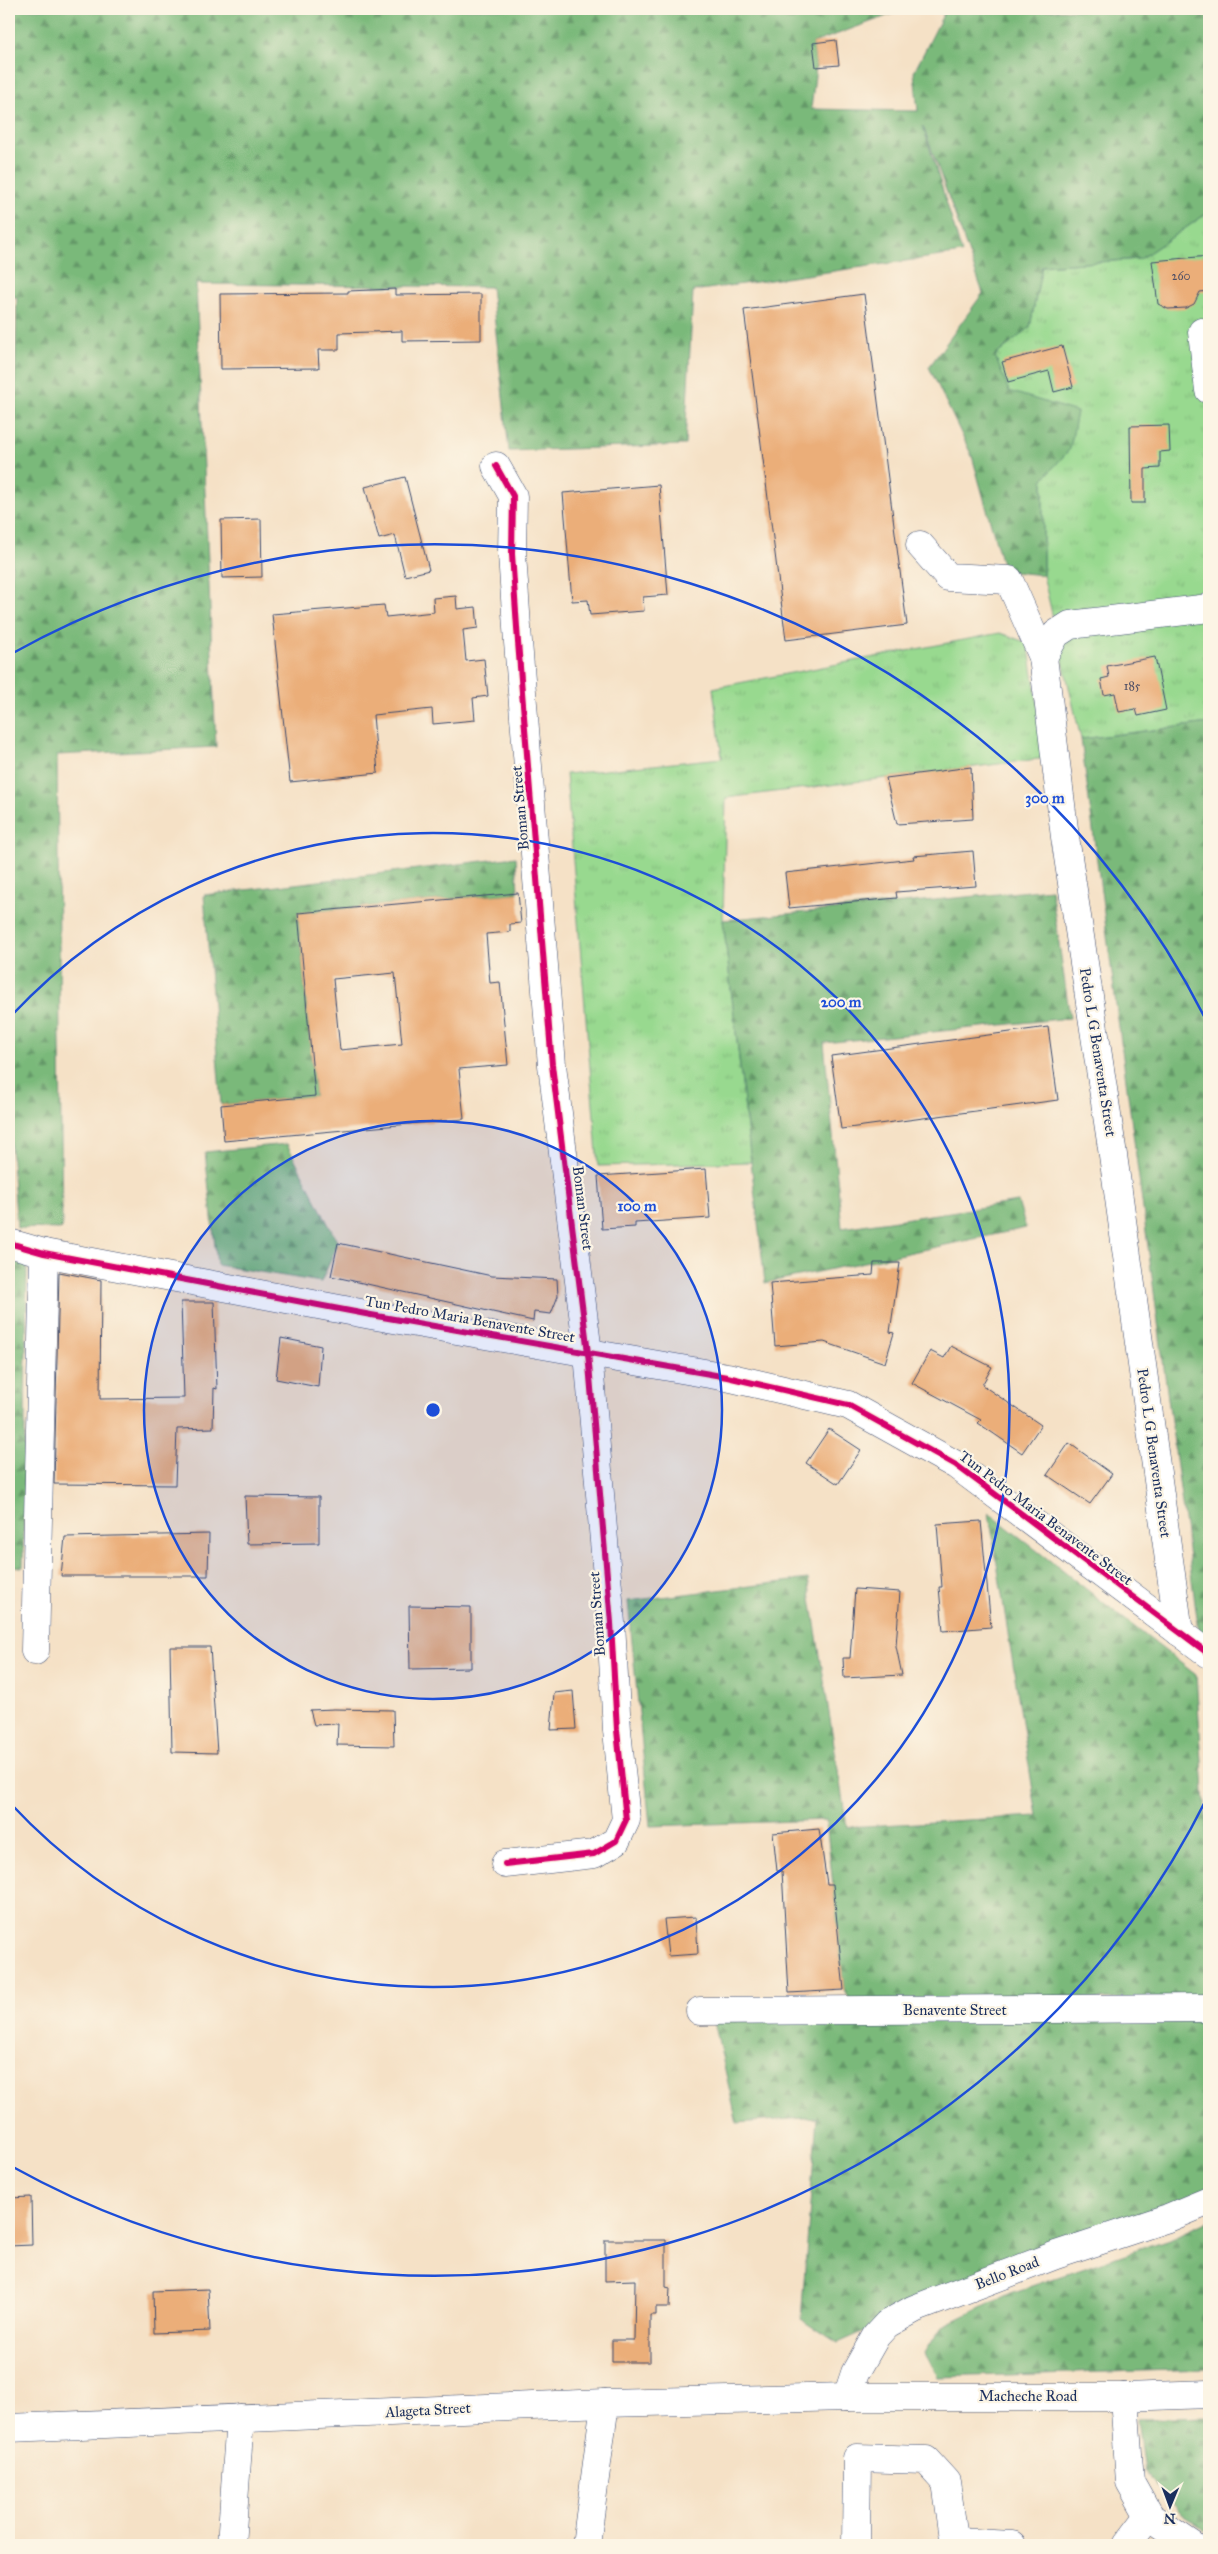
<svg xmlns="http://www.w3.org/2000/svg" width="1218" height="2554" font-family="'IM FELL Great Primer',serif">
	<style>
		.grass { fill: url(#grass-tufts); stroke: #5a8476 }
		.forest { fill: url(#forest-firs); stroke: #4a746c }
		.building { fill: #ebae79; fill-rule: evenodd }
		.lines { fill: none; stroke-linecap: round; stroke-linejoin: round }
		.minor-casing { stroke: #3c4a6e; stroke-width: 29 }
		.major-casing { stroke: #3c4a6e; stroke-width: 29 }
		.minor { stroke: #fff; stroke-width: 28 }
		.major { stroke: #fff; stroke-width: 28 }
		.cycleway-casing { stroke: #fcf5e5; stroke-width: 9 }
		.cycleway { stroke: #d6006c; stroke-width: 6 }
		.ring { fill: none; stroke: #1d4ed8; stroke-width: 2.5 }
		.labels { text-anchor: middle; stroke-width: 4.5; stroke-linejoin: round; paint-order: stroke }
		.number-label { font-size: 12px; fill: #4f4f65 }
		.street-label { font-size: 15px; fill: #1b2f5e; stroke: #fcf5e5 }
		.centre { fill: #1d4ed8; stroke: #fcf5e5; stroke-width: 2.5 }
		.ring-label { font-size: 15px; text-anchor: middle; font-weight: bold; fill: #1d4ed8; stroke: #fcf5e5; stroke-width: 4.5; stroke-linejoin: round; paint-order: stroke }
	</style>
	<defs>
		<pattern id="grass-tufts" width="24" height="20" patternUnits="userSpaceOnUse" patternTransform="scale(1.25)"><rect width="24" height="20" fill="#98d98f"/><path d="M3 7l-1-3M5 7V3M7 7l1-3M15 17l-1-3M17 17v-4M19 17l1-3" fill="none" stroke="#82bb7e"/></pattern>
		<pattern id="forest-firs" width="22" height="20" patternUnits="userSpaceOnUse" patternTransform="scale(1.25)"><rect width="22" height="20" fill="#7ab97a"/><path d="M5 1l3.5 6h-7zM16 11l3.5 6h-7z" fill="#639767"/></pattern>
	</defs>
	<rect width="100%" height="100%" fill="#fcf5e5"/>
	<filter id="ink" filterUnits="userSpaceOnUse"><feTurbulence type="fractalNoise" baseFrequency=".02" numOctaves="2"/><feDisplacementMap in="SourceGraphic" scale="10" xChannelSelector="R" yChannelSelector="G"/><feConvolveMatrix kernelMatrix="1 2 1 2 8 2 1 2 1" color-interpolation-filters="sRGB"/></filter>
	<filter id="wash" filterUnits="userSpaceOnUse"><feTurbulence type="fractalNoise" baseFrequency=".0096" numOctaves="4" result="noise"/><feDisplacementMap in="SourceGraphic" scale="20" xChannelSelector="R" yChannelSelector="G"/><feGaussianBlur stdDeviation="1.12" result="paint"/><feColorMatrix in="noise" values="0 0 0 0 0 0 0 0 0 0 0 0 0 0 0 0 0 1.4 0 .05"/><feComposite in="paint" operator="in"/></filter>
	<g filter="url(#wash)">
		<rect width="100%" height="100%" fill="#f5e1c6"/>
		<g class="grass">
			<polygon points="1209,212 1209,723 1081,739 1043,575 1043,479 1070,448 1008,391 995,356 1030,327 1042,266 1140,259"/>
			<polygon points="1000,633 1028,643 1046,758 726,798 723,920 751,1162 598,1166 566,774 722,758 713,688"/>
		</g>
		<g class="forest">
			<polygon points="9,9 906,9 813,43 816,67 811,109 918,111 914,72 944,13 948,11 1209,9 1209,212 1140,259 1042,266 1030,327 995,356 1009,391 1077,412 1070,449 1043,479 1043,575 1004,571 972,456 929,367 983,293 923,126 962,253 693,291 685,445 509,451 491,287 196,284 216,747 57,755 62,1229 17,1228 9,1121 9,708 17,297 9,297"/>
			<polygon points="1209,723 1209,1640 1199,1633 1081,739"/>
			<polygon points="516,857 518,893 298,913 315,1096 221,1105 204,895"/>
			<polygon points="1051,889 1070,1018 824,1043 842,1228 1018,1202 1026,1228 765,1283 723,920"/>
			<polygon points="287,1144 338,1243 321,1282 217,1265 205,1152"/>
			<polygon points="9,1261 27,1265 23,1567 9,1566"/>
			<polygon points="989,1513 1196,1675 1209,1863 1209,1997 853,2005 844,1990 826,1820 650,1826 628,1601 808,1579 847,1827 1037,1816"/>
			<polygon points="1209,2018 1209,2189 914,2309 838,2343 801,2319 817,2117 737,2123 714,2021"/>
			<polygon points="1209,2221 1209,2369 937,2377 925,2353 941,2327 1011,2293 1172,2238"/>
			<polygon points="1209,2417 1209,2532 1182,2514 1144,2472 1137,2419"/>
		</g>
		<g id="blocks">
			<g class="building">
				<polygon points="836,40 839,65 816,67 813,43"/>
				<polygon points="1209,256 1209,291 1200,292 1194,304 1186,308 1168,309 1158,304 1152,261"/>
				<polygon points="395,289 395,295 481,294 481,340 402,341 402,331 339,333 339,350 318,350 319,368 221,369 220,294 348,293 348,291"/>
				<polygon points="864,294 907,625 786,640 744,310"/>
				<polygon points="1062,346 1073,387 1054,392 1049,371 1008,382 1002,362"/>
				<polygon points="1169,425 1170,451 1160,452 1160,468 1145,469 1145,503 1131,503 1130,426"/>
				<polygon points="405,477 429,570 405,576 395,535 379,539 365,487"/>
				<polygon points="659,485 668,595 643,597 644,611 590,615 588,600 572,601 563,493"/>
				<polygon points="261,519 262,577 222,578 221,520"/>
				<polygon points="456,596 457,609 476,607 478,628 463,630 466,661 484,659 488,696 473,698 475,720 433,724 432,709 373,715 378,773 290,782 272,614 384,605 386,617 434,612 433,598"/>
				<polygon points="1155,657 1166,710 1138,716 1136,709 1119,712 1115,693 1104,695 1101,679 1109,677 1107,666"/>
				<polygon points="971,767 973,819 897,824 886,778"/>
				<polygon points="973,851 976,886 896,892 897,898 789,908 785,873 914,859 913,856"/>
				<path d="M 518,893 L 521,923 L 510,924 L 510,932 L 486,934 L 490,983 L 500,982 L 508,1065 L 459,1069 L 464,1119 L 224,1141 L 221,1105 L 315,1096 L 298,913 ZM 395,973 L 402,1044 L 340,1050 L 333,979 Z"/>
				<polygon points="1048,1027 1058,1100 841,1129 831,1056"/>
				<polygon points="706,1169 710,1218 635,1223 635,1227 602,1229 598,1176"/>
				<polygon points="338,1243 492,1276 557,1279 558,1296 551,1314 534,1312 533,1321 331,1276"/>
				<polygon points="874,1263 900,1263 890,1332 894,1333 885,1363 824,1342 775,1346 770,1283 873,1275"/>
				<polygon points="59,1272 101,1280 100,1399 184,1398 181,1302 214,1302 217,1389 214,1388 213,1428 177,1429 175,1485 54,1484"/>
				<polygon points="281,1338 321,1346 318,1387 276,1379"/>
				<polygon points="951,1346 992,1367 982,1385 1041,1425 1022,1453 978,1423 981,1420 912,1383 930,1351 944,1358"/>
				<polygon points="829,1429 861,1450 838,1484 806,1463"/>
				<polygon points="1069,1443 1112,1474 1090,1504 1047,1475"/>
				<polygon points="245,1496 319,1497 319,1543 247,1544"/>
				<polygon points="981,1521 991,1627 943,1631 939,1587 942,1587 937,1524"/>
				<polygon points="209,1534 208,1576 61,1576 65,1537"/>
				<polygon points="855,1589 900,1592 896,1646 902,1675 844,1678 843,1658 850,1658"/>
				<polygon points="409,1606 471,1607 471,1668 410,1669"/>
				<polygon points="170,1647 210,1647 217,1753 172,1752"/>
				<polygon points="573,1691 576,1729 551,1730 554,1693"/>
				<polygon points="334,1709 393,1710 394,1746 337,1745 338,1724 314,1725 310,1710"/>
				<polygon points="819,1829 827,1884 833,1884 844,1990 789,1993 782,1871 777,1871 773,1833"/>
				<polygon points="696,1917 698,1954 668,1956 664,1919"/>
				<polygon points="31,2197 32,2245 9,2246 9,2198"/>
				<polygon points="605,2240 666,2240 666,2287 670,2288 669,2307 656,2307 656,2315 650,2315 650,2362 612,2362 612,2340 634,2340 635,2280 605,2281"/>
				<polygon points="208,2289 210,2331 154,2333 153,2291"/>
			</g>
		</g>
	</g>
	<g filter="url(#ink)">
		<use href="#blocks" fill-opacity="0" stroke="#3c4a6e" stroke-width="1"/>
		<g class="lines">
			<g class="minor-casing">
				<g id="minor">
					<polyline points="1202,332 1209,390"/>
					<polyline points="496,466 513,496 512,554 518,642 552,1065 588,1353 611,1623 617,1730 626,1820 616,1841 594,1854 505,1864"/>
					<polyline points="920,545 948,577 1009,580 1043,657 1065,837 1113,1155 1179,1632"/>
					<polyline points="1043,657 1056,634 1070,625 1209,608"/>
					<polyline points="9,1243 44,1253 371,1315 727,1377 848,1405 956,1465 1209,1654"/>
					<polyline points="35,1651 44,1253"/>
					<polyline points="700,2011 1209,2008"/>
					<polyline points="847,2397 855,2373 876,2336 887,2324 914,2309 1056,2255 1168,2218 1209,2201"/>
					<polyline points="1124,2397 1130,2482 1149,2516 1192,2545"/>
					<polyline points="955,2542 1012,2545"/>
					<polyline points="231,2545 240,2418"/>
					<polyline points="586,2545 605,2403"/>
					<polyline points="856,2545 857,2458 926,2460 946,2482 955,2545"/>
					<polyline points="1127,2545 1149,2516"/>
				</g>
			</g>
			<g class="major-casing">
				<polyline id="major" points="9,2428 605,2403 847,2397 1124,2397 1209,2394"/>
			</g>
			<use href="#minor" class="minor"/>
			<use href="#major" class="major"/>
			<g class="cycleway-casing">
				<g id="cycleway">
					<polyline points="496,466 513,496 512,554 518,642 552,1065 588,1353 611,1623 617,1730 626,1820 616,1841 594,1854 505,1864"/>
					<polyline points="9,1243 44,1253 371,1315 727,1377 848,1405 956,1465 1209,1654"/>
				</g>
			</g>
			<use href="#cycleway" class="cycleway"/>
		</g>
	</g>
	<circle cx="433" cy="1410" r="289" fill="#1d4ed8" fill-opacity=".12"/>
	<g class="ring">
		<circle cx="433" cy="1410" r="289"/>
		<path d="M11 1016A577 577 0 1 1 11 1804"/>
		<path d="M1208 1796A866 866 0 0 1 13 2167M13 653A866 866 0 0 1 1208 1024"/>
	</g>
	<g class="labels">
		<g class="number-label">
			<text x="1181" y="280">260</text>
			<text x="1132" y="690">185</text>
		</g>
		<g class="street-label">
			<text transform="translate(520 808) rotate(-95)" y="5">Boman Street</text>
			<text transform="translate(1098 1052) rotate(81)" y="5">Pedro L G Benaventa Street</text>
			<text transform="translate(583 1208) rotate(83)" y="5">Boman Street</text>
			<text transform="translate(470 1319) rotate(10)" y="5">Tun Pedro Maria Benavente Street</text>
			<text transform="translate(1154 1453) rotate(82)" y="5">Pedro L G Benaventa Street</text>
			<text transform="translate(1046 1518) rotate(37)" y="5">Tun Pedro Maria Benavente Street</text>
			<text transform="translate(597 1614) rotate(-94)" y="5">Boman Street</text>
			<text x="955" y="2015">Benavente Street</text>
			<text transform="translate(1007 2273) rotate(-21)" y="5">Bello Road</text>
			<text x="1028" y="2401">Macheche Road</text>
			<text transform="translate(428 2410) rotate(-3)" y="5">Alageta Street</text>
		</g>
	</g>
	<circle cx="433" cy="1410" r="8" class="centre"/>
	<g class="ring-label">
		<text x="1045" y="803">300 m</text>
		<text x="841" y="1007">200 m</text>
		<text x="637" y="1211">100 m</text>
	</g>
	<rect width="1218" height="2554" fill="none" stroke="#fcf5e5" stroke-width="30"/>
	<g transform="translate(1170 2506) rotate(181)" stroke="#fcf5e5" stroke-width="4" paint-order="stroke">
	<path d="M0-4L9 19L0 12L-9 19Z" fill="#1b2f5e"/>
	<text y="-8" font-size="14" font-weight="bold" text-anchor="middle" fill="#1b2f5e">N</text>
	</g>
</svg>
